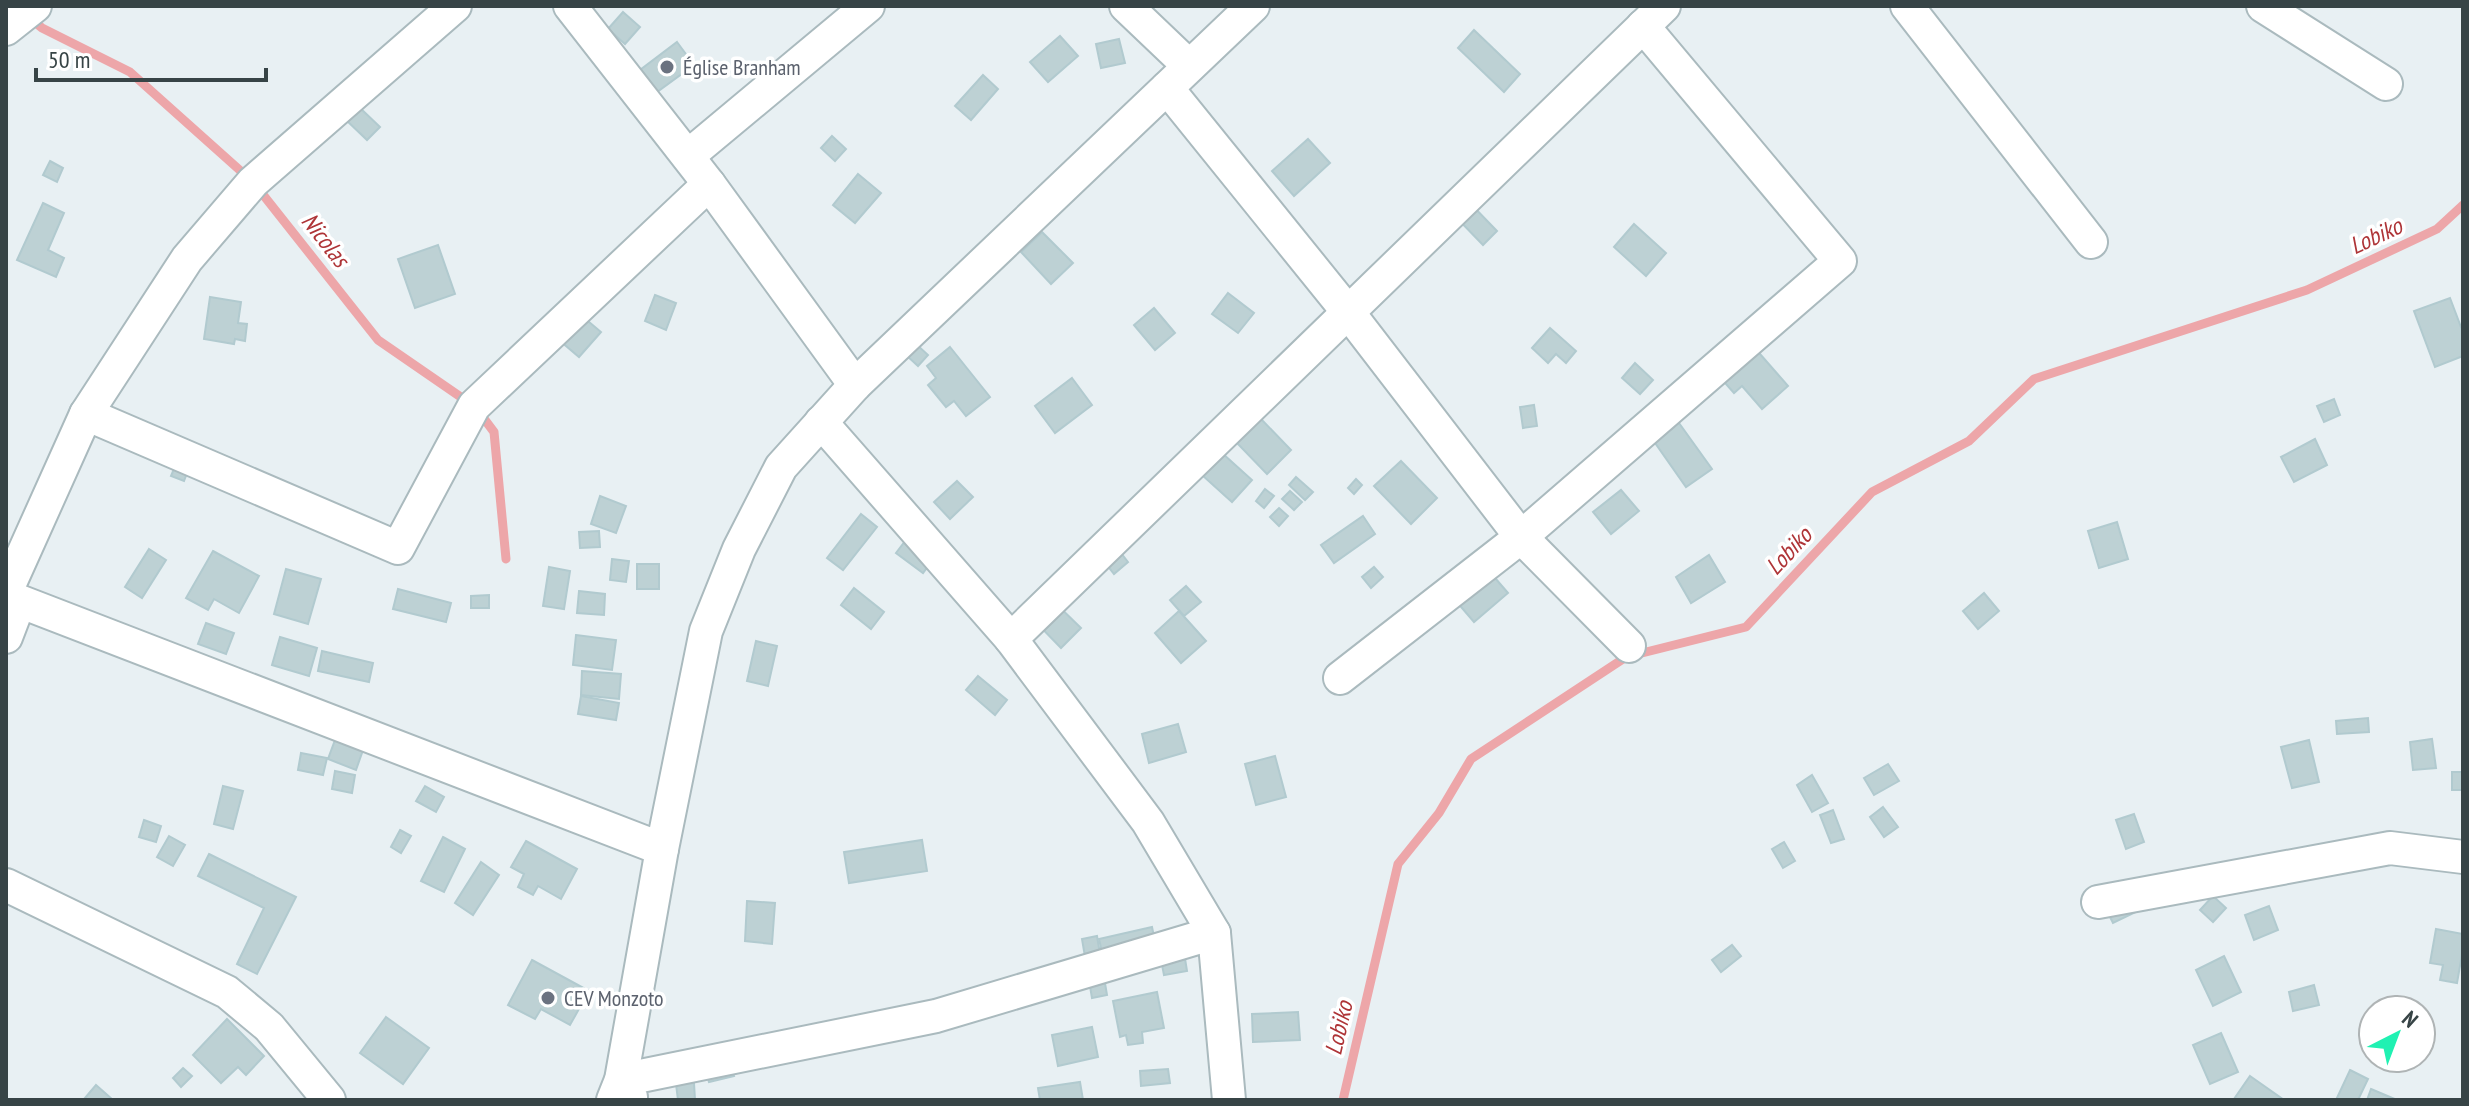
<svg xmlns="http://www.w3.org/2000/svg" width="2469" height="1106" font-family="'PT Sans Narrow',sans-serif">
	<style>
		.lines { fill: none; stroke-linecap: round; stroke-linejoin: round }
		.stream { stroke: #eda6a9; stroke-width: 9 }
		.building { fill: #bdd1d4; stroke: #b1cacf; stroke-width: 2 }
		.street-casing { stroke: #aababe; stroke-width: 36 }
		.street { stroke: #fff; stroke-width: 32 }
		.worship-dot { fill: #6b7280; stroke: #fff; stroke-width: 3 }
		.labels { text-anchor: middle; stroke-width: 7; stroke-linejoin: round; paint-order: stroke }
		.worship-label { font-size: 22px; fill: #5b616d; stroke: #fff; text-anchor: start }
		.water-label { font-size: 24px; font-style: italic; fill: #ae3437; stroke: #fff }
	</style>
	<rect width="100%" height="100%" fill="#e8f0f3"/>
	<g class="lines">
		<g class="stream">
			<polyline points="31,19 42,28 130,72 253,182 378,340 468,402"/>
			<polyline points="479,412 494,432 506,559"/>
			<polyline points="1343,1100 1398,864 1439,813 1471,759 1626,657 1746,627 1872,492 1969,441 2034,379 2307,290 2437,229 2463,205"/>
		</g>
	</g>
	<g class="building">
		<polygon points="623,12 640,27 625,44 608,29"/>
		<polygon points="1474,30 1520,74 1504,92 1458,48"/>
		<polygon points="1060,36 1078,56 1048,82 1030,62"/>
		<polygon points="1119,39 1125,63 1101,68 1096,44"/>
		<polygon points="677,42 694,65 657,92 640,70"/>
		<polygon points="983,75 998,89 971,120 955,106"/>
		<polygon points="358,106 380,127 367,140 345,119"/>
		<polygon points="832,136 846,149 835,161 821,148"/>
		<polygon points="1308,139 1330,163 1294,196 1272,171"/>
		<polygon points="50,161 63,168 57,182 43,175"/>
		<polygon points="858,174 881,193 855,223 833,205"/>
		<polygon points="1467,200 1497,231 1483,245 1453,214"/>
		<polygon points="43,203 64,213 48,250 64,258 56,277 17,260"/>
		<polygon points="1634,224 1666,253 1646,276 1614,247"/>
		<polygon points="1042,232 1073,263 1051,284 1021,252"/>
		<polygon points="438,245 455,294 415,308 398,259"/>
		<polygon points="1228,293 1254,313 1238,333 1212,314"/>
		<polygon points="655,295 676,303 666,330 645,321"/>
		<polygon points="210,297 241,302 238,323 247,324 245,341 235,339 234,344 204,339"/>
		<polygon points="2450,298 2461,327 2463,326 2463,356 2435,367 2414,311"/>
		<polygon points="1154,308 1175,333 1155,350 1134,325"/>
		<polygon points="582,316 601,332 579,357 560,341"/>
		<polygon points="1550,328 1576,351 1566,363 1556,354 1548,363 1532,348"/>
		<polygon points="916,344 928,355 918,366 906,355"/>
		<polygon points="1753,346 1788,386 1762,409 1742,386 1734,393 1719,376"/>
		<polygon points="950,347 990,397 966,416 954,401 946,407 928,385 936,378 927,366"/>
		<polygon points="1635,363 1653,380 1640,394 1622,378"/>
		<polygon points="1072,378 1092,405 1055,433 1035,406"/>
		<polygon points="2334,399 2340,415 2324,422 2317,406"/>
		<polygon points="1534,405 1537,426 1523,428 1520,407"/>
		<polygon points="1261,419 1291,450 1267,474 1237,443"/>
		<polygon points="1679,423 1712,469 1686,487 1653,440"/>
		<polygon points="2315,439 2327,465 2294,482 2281,457"/>
		<polygon points="1222,453 1252,480 1232,502 1202,475"/>
		<polygon points="1401,461 1437,498 1411,524 1374,486"/>
		<polygon points="176,464 189,468 184,481 171,476"/>
		<polygon points="1296,477 1313,492 1305,500 1289,485"/>
		<polygon points="1356,479 1362,485 1354,494 1348,488"/>
		<polygon points="957,481 973,497 950,519 934,502"/>
		<polygon points="1265,489 1274,496 1264,508 1256,501"/>
		<polygon points="1621,490 1639,511 1611,534 1593,512"/>
		<polygon points="1290,491 1302,502 1294,510 1282,499"/>
		<polygon points="600,496 626,506 616,533 591,524"/>
		<polygon points="1279,508 1288,516 1279,526 1270,517"/>
		<polygon points="861,514 877,527 843,570 827,558"/>
		<polygon points="1363,516 1375,534 1334,563 1321,545"/>
		<polygon points="2117,522 2128,559 2099,568 2088,531"/>
		<polygon points="599,531 600,547 580,548 579,532"/>
		<polygon points="912,532 938,553 923,573 896,553"/>
		<polygon points="1107,535 1128,562 1114,574 1092,546"/>
		<polygon points="149,549 166,560 142,598 125,587"/>
		<polygon points="213,551 259,576 239,613 214,599 208,610 186,598"/>
		<polygon points="1709,555 1725,582 1691,603 1676,577"/>
		<polygon points="612,559 629,561 626,582 610,580"/>
		<rect x="637" y="564" width="22" height="25"/>
		<polygon points="549,567 570,571 564,609 543,606"/>
		<polygon points="1374,567 1383,577 1371,588 1362,577"/>
		<polygon points="286,569 321,579 308,624 274,614"/>
		<polygon points="1489,571 1508,593 1474,622 1456,601"/>
		<polygon points="1186,586 1201,602 1184,616 1170,600"/>
		<polygon points="854,588 884,612 871,629 841,605"/>
		<polygon points="398,589 451,603 446,622 393,609"/>
		<polygon points="579,591 605,594 604,615 577,613"/>
		<polygon points="1984,593 1999,611 1978,629 1963,611"/>
		<polygon points="489,595 489,608 471,608 471,596"/>
		<polygon points="1047,595 1081,628 1061,648 1028,614"/>
		<polygon points="1179,611 1206,641 1181,663 1155,633"/>
		<polygon points="206,623 234,633 226,654 198,644"/>
		<polygon points="576,635 616,640 612,670 573,665"/>
		<polygon points="280,637 317,648 309,676 272,665"/>
		<polygon points="756,641 777,646 768,686 747,681"/>
		<polygon points="322,651 373,663 369,682 318,671"/>
		<polygon points="582,671 621,674 619,699 581,695"/>
		<polygon points="978,676 1007,700 995,715 966,690"/>
		<polygon points="581,696 619,703 616,720 578,714"/>
		<polygon points="2368,718 2369,732 2337,734 2336,721"/>
		<polygon points="1178,724 1186,752 1149,763 1142,734"/>
		<polygon points="2432,739 2436,768 2413,770 2410,742"/>
		<polygon points="335,740 363,750 356,770 328,759"/>
		<polygon points="2309,740 2319,782 2292,788 2281,747"/>
		<polygon points="301,753 327,758 323,775 298,770"/>
		<polygon points="1275,756 1286,797 1256,805 1245,764"/>
		<polygon points="1888,764 1899,781 1874,795 1864,778"/>
		<polygon points="335,771 355,775 352,793 332,789"/>
		<rect x="2452" y="772" width="11" height="18"/>
		<polygon points="1812,775 1828,803 1812,812 1797,785"/>
		<polygon points="223,786 243,791 233,829 214,824"/>
		<polygon points="425,786 444,797 436,812 416,801"/>
		<polygon points="1883,807 1898,827 1884,837 1870,817"/>
		<polygon points="1833,810 1844,839 1831,843 1820,815"/>
		<polygon points="2134,814 2144,842 2126,849 2116,820"/>
		<polygon points="144,820 161,826 156,842 139,837"/>
		<polygon points="400,830 411,836 401,853 391,847"/>
		<polygon points="169,836 185,845 173,866 157,857"/>
		<polygon points="443,837 465,849 444,892 421,881"/>
		<polygon points="922,840 927,871 849,883 844,852"/>
		<polygon points="526,841 577,869 561,899 538,886 533,895 518,887 524,874 511,867"/>
		<polygon points="1784,842 1795,861 1783,868 1772,849"/>
		<polygon points="209,854 296,897 257,974 237,964 264,908 198,876"/>
		<polygon points="481,862 499,875 473,915 455,903"/>
		<polygon points="2213,896 2226,908 2213,922 2200,910"/>
		<polygon points="747,901 775,903 772,944 745,941"/>
		<polygon points="2103,903 2140,910 2113,923"/>
		<polygon points="2269,906 2278,930 2254,940 2245,915"/>
		<polygon points="1152,927 1156,946 1103,957 1099,939"/>
		<polygon points="2436,929 2463,934 2463,949 2457,983 2440,980 2443,965 2430,963"/>
		<polygon points="1097,936 1107,995 1092,998 1082,939"/>
		<polygon points="1182,940 1187,971 1164,975 1158,944"/>
		<polygon points="1732,945 1741,956 1721,972 1712,960"/>
		<polygon points="2224,956 2241,992 2213,1006 2196,970"/>
		<polygon points="532,960 589,991 570,1025 541,1009 535,1019 508,1005"/>
		<polygon points="2314,985 2319,1005 2293,1011 2289,992"/>
		<polygon points="1157,992 1164,1028 1142,1032 1143,1043 1128,1045 1126,1035 1120,1037 1113,1001"/>
		<polygon points="2387,1002 2404,1010 2383,1010"/>
		<polygon points="1298,1012 1300,1040 1253,1042 1252,1014"/>
		<polygon points="386,1017 429,1048 403,1084 360,1053"/>
		<polygon points="227,1019 264,1056 246,1075 238,1067 221,1083 193,1055"/>
		<polygon points="1092,1027 1098,1057 1058,1066 1052,1035"/>
		<polygon points="2221,1033 2238,1072 2210,1084 2193,1045"/>
		<polygon points="728,1059 734,1076 709,1082 704,1066"/>
		<polygon points="183,1068 192,1076 181,1087 173,1078"/>
		<polygon points="1168,1069 1170,1083 1141,1086 1140,1071"/>
		<polygon points="2350,1070 2368,1079 2358,1100 2336,1100"/>
		<polygon points="2250,1076 2284,1100 2234,1099"/>
		<polygon points="1080,1082 1083,1100 1040,1100 1038,1088"/>
		<polygon points="694,1083 695,1100 678,1100 676,1084"/>
		<polygon points="96,1085 113,1100 87,1100 85,1098"/>
		<polygon points="2371,1089 2397,1100 2367,1100"/>
	</g>
	<g class="lines">
		<g class="street-casing">
			<g id="street">
				<polyline points="570,6 709,184 855,385"/>
				<polyline points="1126,6 1189,66"/>
				<polyline points="1907,6 2091,242"/>
				<polyline points="2263,6 2386,84"/>
				<polyline points="6,29 35,6"/>
				<polyline points="1167,88 1348,312 1521,537 1629,646"/>
				<polyline points="688,156 868,6"/>
				<polyline points="86,414 398,548 474,406 709,184"/>
				<polyline points="821,422 1011,639 1148,822 1214,933 1229,1100"/>
				<polyline points="6,592 86,414 187,259 253,182 455,6"/>
				<polyline points="6,596 662,849"/>
				<polyline points="6,637 19,603"/>
				<polyline points="1011,639 1664,6"/>
				<polyline points="1340,678 1521,537 1840,261 1643,26"/>
				<polyline points="6,885 227,992 269,1027 329,1100"/>
				<polyline points="2098,902 2390,848 2463,857"/>
				<polyline points="631,1097 621,1080 936,1016 1214,933"/>
				<polyline points="613,1100 621,1080 662,849 706,631 739,549 781,467 855,385 1253,6"/>
			</g>
		</g>
		<use href="#street" class="street"/>
	</g>
	<g class="worship-dot">
		<circle cx="667" cy="67" r="8"/>
		<circle cx="548" cy="998" r="8"/>
	</g>
	<g class="labels">
		<g class="worship-label">
			<text x="683" y="75">Église Branham</text>
			<text x="564" y="1006">CEV Monzoto</text>
		</g>
		<g class="water-label">
			<text transform="translate(2376 236) rotate(-25)" y="8">Lobiko</text>
			<text transform="translate(325 240) rotate(52)" y="8">Nicolas</text>
			<text transform="translate(1789 551) rotate(-47)" y="8">Lobiko</text>
			<text transform="translate(1339 1028) rotate(-77)" y="8">Lobiko</text>
		</g>
	</g>
	<rect width="2469" height="1106" fill="none" stroke="#374446" stroke-width="16"/>
	<g transform="translate(2397 1034) rotate(42)"><circle r="38" fill="#ffffff" stroke="#afb4b5" stroke-width="2"/>
	<path d="M0-6L14 30L0 20L-14 30Z" fill="#20f1b2"/>
	<text y="-12" font-size="22" font-weight="bold" text-anchor="middle" fill="#374446">N</text>
	</g>
	<path d="M36 68v12h230v-12" fill="none" stroke="#374446" stroke-width="4"/>
	<text x="48" y="68" font-size="24" fill="#374446" stroke="#ffffff" stroke-width="6" paint-order="stroke">50 m</text>
</svg>
